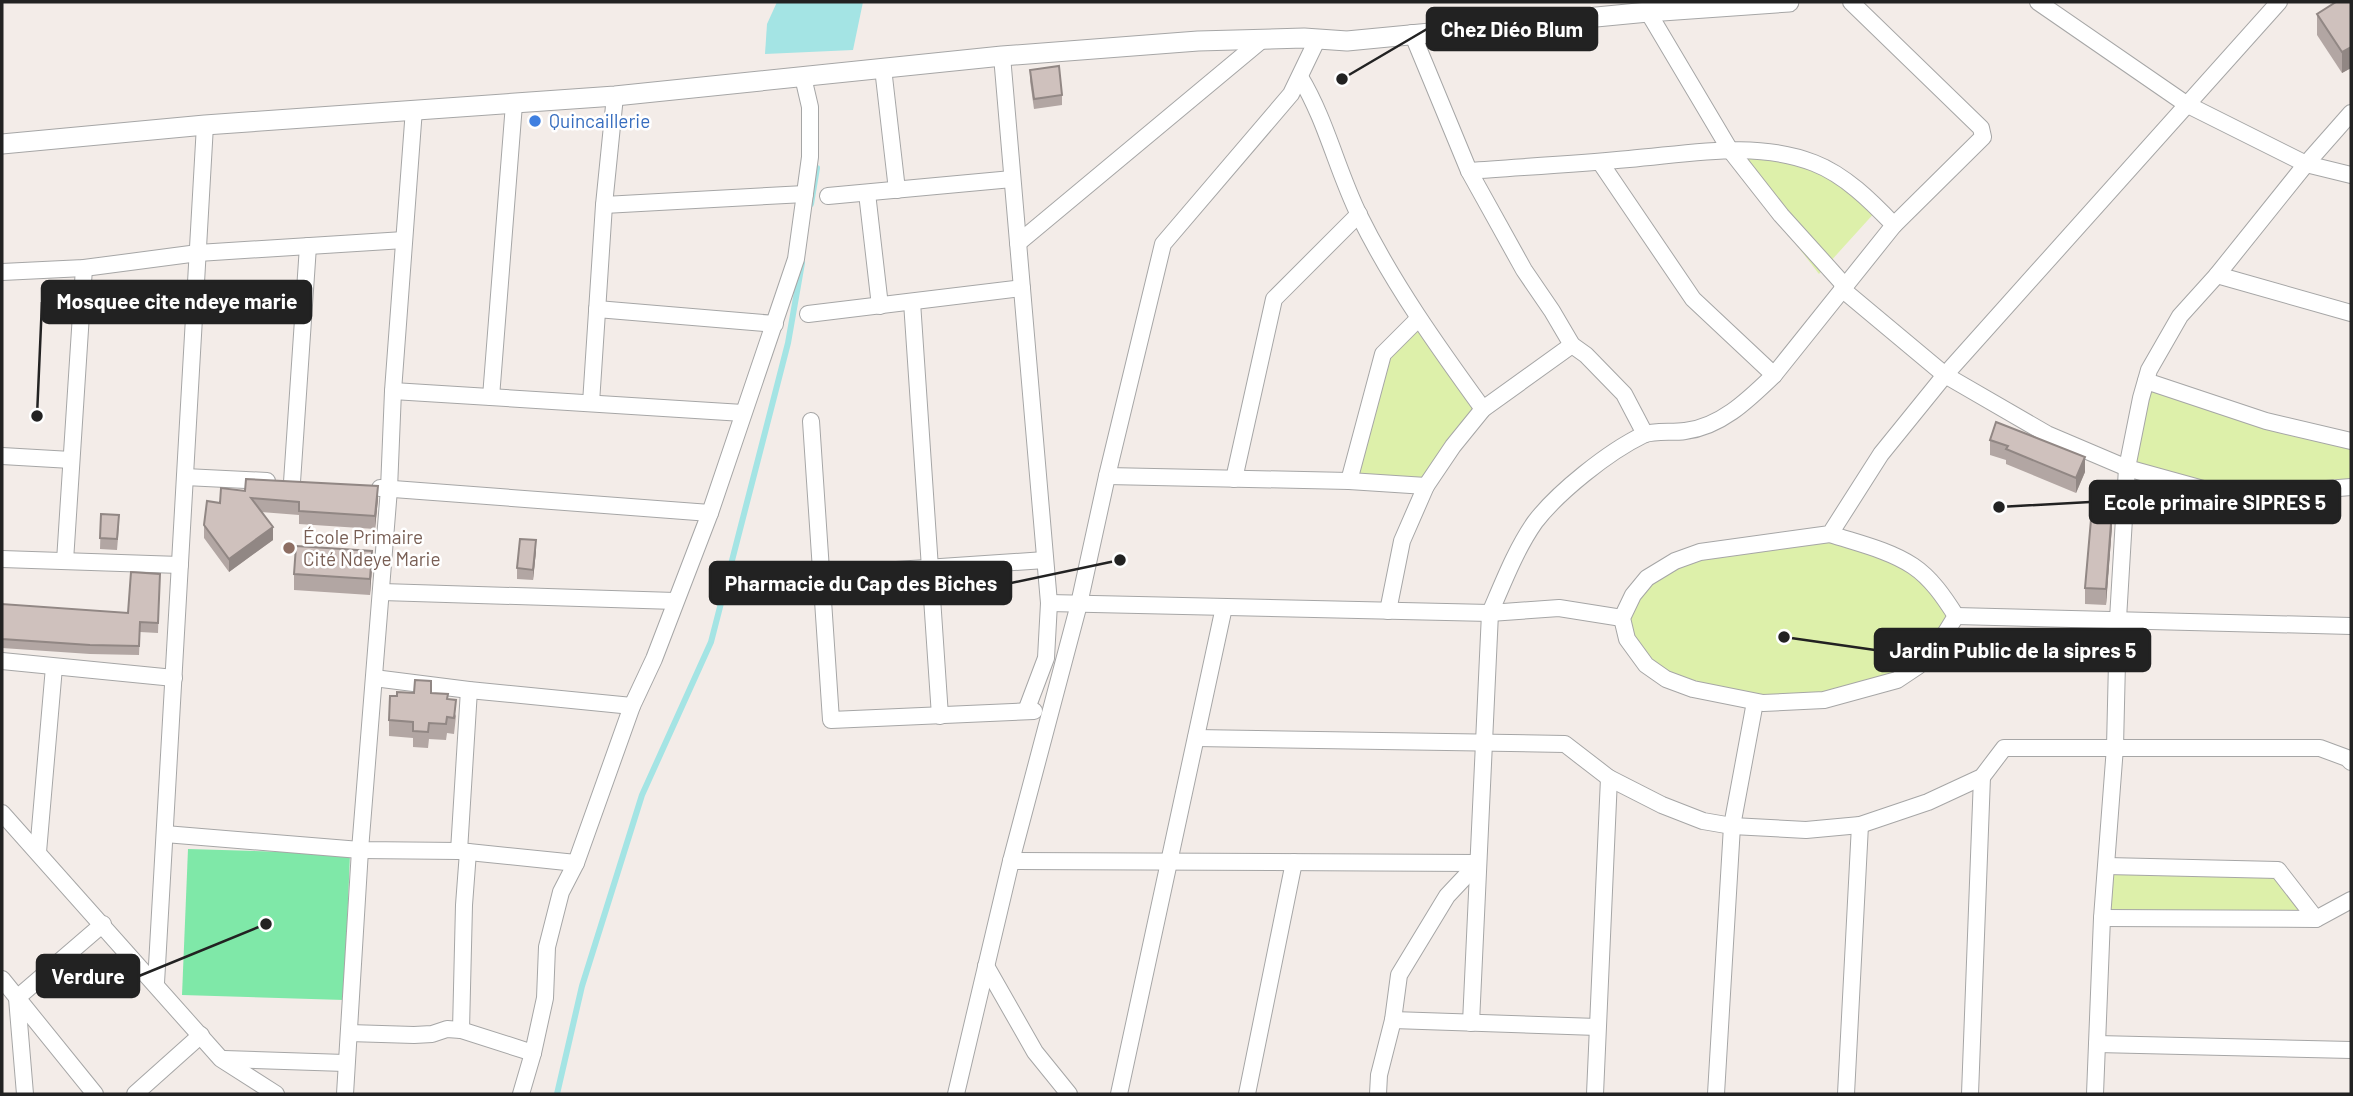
<svg xmlns="http://www.w3.org/2000/svg" width="2353" height="1096" font-family="Barlow,sans-serif">
	<style>
		.grass { fill: #ddf0aa }
		.pitch { fill: #7fe8a8 }
		.water { fill: #a4e4e4 }
		.lines { fill: none; stroke-linecap: round; stroke-linejoin: round }
		.stream { stroke: #a4e4e4; stroke-width: 6 }
		.minor-casing { stroke: #a6a6a6; stroke-width: 18 }
		.tertiary-casing { stroke: #a6a6a6; stroke-width: 21 }
		.minor { stroke: #fff; stroke-width: 16 }
		.tertiary { stroke: #fff; stroke-width: 19 }
		.wall { fill: #b2a6a3 }
		.shaded-wall { fill: #918784 }
		.building { fill: #cfc1bd; stroke: #918784; stroke-width: 2 }
		.shop-dot { fill: #3f7fe0; stroke: #fff; stroke-width: 2.5 }
		.education-dot { fill: #8d6e63; stroke: #fff; stroke-width: 2.5 }
		.labels { text-anchor: middle; stroke-width: 5; stroke-linejoin: round; paint-order: stroke }
		.shop-label { font-size: 19px; fill: #366cbe; stroke: #fff; text-anchor: start }
		.education-label { font-size: 19px; fill: #785e54; stroke: #fff; text-anchor: start }
		.leader { fill: none; stroke: #222; stroke-width: 2.5 }
		.callout-dot { fill: #222; stroke: #fff; stroke-width: 2.5 }
		.callout { fill: #222; stroke: #222; stroke-width: 2.5 }
		.callout-label { font-size: 21px; text-anchor: middle; font-weight: bold; fill: #fff }
	</style>
	<rect width="100%" height="100%" fill="#f3ece8"/>
	<g class="grass">
		<polygon points="1775,155 1816,166 1877,210 1819,274 1728,156"/>
		<polygon points="1416,323 1480,409 1422,488 1357,481 1387,357"/>
		<polygon points="2150,382 2351,443 2351,487 2204,487 2131,470"/>
		<polygon points="1829,536 1912,567 1952,619 1915,662 1874,689 1827,703 1693,692 1642,656 1623,617 1650,578 1700,549"/>
		<polygon points="2108,867 2278,871 2313,922 2107,919"/>
	</g>
	<polygon class="pitch" points="188,849 350,854 344,1000 182,995"/>
	<polygon class="water" points="777,2 863,2 853,50 765,54 767,24"/>
	<g class="lines">
		<g class="stream">
			<polyline points="811,204 817,168"/>
			<polyline points="557,1094 582,986 642,795 711,642 788,343 802,263"/>
		</g>
		<g class="minor-casing">
			<g id="minor">
				<polyline points="2038,2 2186,104 2306,164 2351,175"/>
				<polyline points="1648,12 1730,150 1781,215 1845,286"/>
				<polyline points="1412,33 1469,171 1524,270 1552,311 1572,345 1586,355 1624,394 1645,434"/>
				<polyline points="1002,56 1049,603 1046,658 1026,711"/>
				<polyline points="883,68 897,190"/>
				<path d="M 1300,77 C 1326,120 1337,170 1359,215 C 1393,284 1438,347 1483,409"/>
				<polyline points="1600,162 1693,299 1774,375"/>
				<path d="M 1469,171 C 1522,167 1576,164 1629,159 C 1689,154 1756,140 1814,163 C 1845,175 1871,201 1894,225"/>
				<polyline points="867,193 880,306"/>
				<polyline points="828,196 1012,179"/>
				<polyline points="604,205 805,194"/>
				<polyline points="1018,243 1263,39"/>
				<polyline points="2,272 84,268 198,253 404,240"/>
				<polyline points="2217,275 2351,313"/>
				<polyline points="1842,289 1945,375 2047,434 2127,468 2203,489 2253,492 2302,491 2351,487"/>
				<polyline points="912,302 940,716"/>
				<polyline points="597,309 775,324"/>
				<polyline points="808,314 1022,288"/>
				<polyline points="2146,381 2266,421 2351,441"/>
				<polyline points="393,391 743,413"/>
				<polyline points="491,397 514,104"/>
				<polyline points="591,403 604,205 615,96"/>
				<polyline points="811,421 831,720 1034,711"/>
				<polyline points="2,456 71,460"/>
				<polyline points="1107,476 1349,481 1426,486"/>
				<polyline points="185,477 267,481"/>
				<polyline points="1234,479 1274,299 1359,214"/>
				<polyline points="1349,481 1383,354 1418,319"/>
				<polyline points="292,482 308,246"/>
				<polyline points="380,488 710,513"/>
				<path d="M 1830,534 C 1857,543 1889,550 1913,566 C 1931,578 1944,597 1956,616"/>
				<polyline points="2,559 180,565"/>
				<polyline points="65,561 84,268"/>
				<polyline points="822,575 1045,560"/>
				<polyline points="382,592 675,601"/>
				<polyline points="1049,603 1490,613 1559,608 1622,618"/>
				<polyline points="1388,611 1402,541 1426,486 1453,446 1483,409 1572,345"/>
				<polyline points="1956,616 1943,637 1918,666 1897,680 1824,700 1763,703 1693,689 1666,679 1646,665 1627,639 1622,618 1633,595 1647,578 1675,561 1700,552 1830,534 1881,454 1945,375 2279,2"/>
				<polyline points="1956,616 2351,626"/>
				<polyline points="2,661 174,678"/>
				<polyline points="374,678 469,690 632,706"/>
				<polyline points="1196,738 1565,744 1609,778 1662,805 1703,821 1732,826 1806,830 1860,825 1928,802 1982,777 2004,748 2320,748 2347,758 2351,762"/>
				<polyline points="2,813 221,1059 276,1094"/>
				<polyline points="165,834 360,850 459,851 576,863"/>
				<polyline points="459,851 469,690"/>
				<polyline points="38,852 54,667"/>
				<polyline points="1011,861 1478,863"/>
				<polyline points="2107,866 2278,870 2316,919"/>
				<polyline points="2102,918 2316,919 2351,900"/>
				<polyline points="986,966 1035,1052 1069,1094"/>
				<polyline points="2,979 95,1094"/>
				<polyline points="156,983 205,125"/>
				<polyline points="1393,1020 1597,1027"/>
				<path d="M 1471,1023 L 1490,613 C 1503,583 1516,549 1535,522 C 1558,492 1608,452 1643,435 C 1654,430 1672,433 1685,431 C 1721,427 1749,399 1774,375 L 1894,225 L 1983,137 L 1981,128 L 1851,2"/>
				<polyline points="461,1030 464,905 468,852"/>
				<polyline points="349,1033 414,1035 432,1034 447,1029 461,1030 533,1053"/>
				<polyline points="2097,1044 2351,1050"/>
				<polyline points="224,1059 345,1063"/>
				<polyline points="25,1094 17,998 103,924"/>
				<polyline points="135,1094 201,1035"/>
				<polyline points="345,1094 360,850 389,489 393,391 414,109"/>
				<polyline points="521,1094 533,1053 545,998 547,947 561,892 576,863 632,706 654,659 710,513 796,259 810,157 810,107 803,77"/>
				<polyline points="956,1094 1011,861 1079,604 1107,476 1163,244 1291,94 1317,40"/>
				<polyline points="1119,1094 1224,607"/>
				<polyline points="1247,1094 1294,862"/>
				<polyline points="1378,1094 1379,1075 1393,1020 1399,975 1447,896 1478,863"/>
				<polyline points="1595,1094 1609,778"/>
				<polyline points="1716,1094 1732,826 1755,702"/>
				<polyline points="1846,1094 1860,825"/>
				<polyline points="1970,1094 1982,777"/>
				<polyline points="2095,1094 2102,918 2115,747 2118,619 2127,468 2141,398 2149,370 2180,316 2217,275 2306,164 2351,113"/>
			</g>
		</g>
		<g class="tertiary-casing">
			<polyline id="tertiary" points="2,144 205,125 615,96 1002,56 1198,41 1304,38 1347,41 1648,12 1789,2"/>
		</g>
		<use href="#minor" class="minor"/>
		<use href="#tertiary" class="tertiary"/>
	</g>
	<g class="wall">
		<polygon points="2351,2 2351,68 2342,73 2317,35 2317,14"/>
		<polygon points="1030,70 1062,95 1062,105 1034,109 1030,81"/>
		<polygon points="1990,440 2085,472 2076,493 2006,464 2006,460 1990,455"/>
		<polygon points="245,491 378,499 375,529 299,524 299,515 261,512 273,540 229,572 204,538 204,525 220,503"/>
		<polygon points="101,514 119,526 117,550 100,549"/>
		<polygon points="2112,526 2106,605 2085,604 2085,588"/>
		<polygon points="536,551 533,580 517,579 517,568"/>
		<polygon points="372,567 370,595 294,590 294,574"/>
		<polygon points="160,574 158,633 140,632 139,655 90,654 2,648 2,604 128,613"/>
		<polygon points="431,693 448,699 456,716 454,734 447,733 446,740 429,739 428,748 413,747 413,738 389,736 389,720"/>
	</g>
	<g class="shaded-wall">
		<polygon points="2351,47 2351,68 2342,73 2342,52"/>
		<polygon points="2085,457 2085,472 2076,493 2076,478"/>
		<polygon points="378,486 378,499 375,529 375,516"/>
		<polygon points="2112,510 2112,526 2106,605 2106,589"/>
		<polygon points="273,527 273,540 229,572 229,559"/>
		<polygon points="536,540 536,551 533,580 533,570"/>
		<polygon points="372,551 372,567 370,595 370,579"/>
	</g>
	<g class="building">
		<polygon points="2336,2 2351,2 2351,47 2342,52 2317,14"/>
		<polygon points="1059,66 1062,95 1034,99 1030,70"/>
		<polygon points="1996,422 2085,457 2076,478 2006,449 2008,446 1990,440"/>
		<polygon points="246,479 378,486 375,516 299,511 299,502 251,498 273,527 229,559 204,525 207,501 220,503 221,488 245,491"/>
		<polygon points="2092,508 2112,510 2106,589 2085,588"/>
		<polygon points="101,514 119,515 117,539 100,538"/>
		<polygon points="520,539 536,540 533,570 517,568"/>
		<polygon points="296,546 372,551 370,579 294,574"/>
		<polygon points="131,572 160,574 158,623 140,622 139,646 90,645 2,639 2,604 128,613"/>
		<polygon points="415,680 431,681 431,693 448,694 447,699 456,700 454,718 447,717 446,724 429,723 428,732 413,731 413,722 389,720 390,696 397,696 397,692 414,693"/>
	</g>
	<circle class="shop-dot" cx="535" cy="121" r="7"/>
	<circle class="education-dot" cx="289" cy="548" r="7"/>
	<g class="labels">
		<g class="shop-label">
			<text x="549" y="128">Quincaillerie</text>
		</g>
		<g class="education-label">
			<text x="303" y="544">École Primaire<tspan x="303" dy="22">Cité Ndeye Marie</tspan></text>
		</g>
	</g>
	<path class="leader" d="M1342 79L1427 29M37 416L42 302M1999 507L2090 502M1120 560L1011 583M1784 637L1875 650M266 924L139 976"/>
	<g class="callout-dot">
		<circle cx="1342" cy="79" r="7"/>
		<circle cx="37" cy="416" r="7"/>
		<circle cx="1999" cy="507" r="7"/>
		<circle cx="1120" cy="560" r="7"/>
		<circle cx="1784" cy="637" r="7"/>
		<circle cx="266" cy="924" r="7"/>
	</g>
	<g class="callout">
		<rect x="1427" y="8" width="170" height="42" rx="7"/>
		<rect x="42" y="281" width="269" height="42" rx="7"/>
		<rect x="2090" y="481" width="250" height="42" rx="7"/>
		<rect x="710" y="562" width="301" height="42" rx="7"/>
		<rect x="1875" y="629" width="275" height="42" rx="7"/>
		<rect x="37" y="955" width="102" height="42" rx="7"/>
	</g>
	<g class="callout-label">
		<text x="1512" y="37">Chez Diéo Blum</text>
		<text x="177" y="309">Mosquee cite ndeye marie</text>
		<text x="2215" y="510">Ecole primaire SIPRES 5</text>
		<text x="861" y="591">Pharmacie du Cap des Biches</text>
		<text x="2013" y="658">Jardin Public de la sipres 5</text>
		<text x="88" y="984">Verdure</text>
	</g>
	<rect width="2353" height="1096" fill="none" stroke="#222222" stroke-width="7"/>
</svg>
